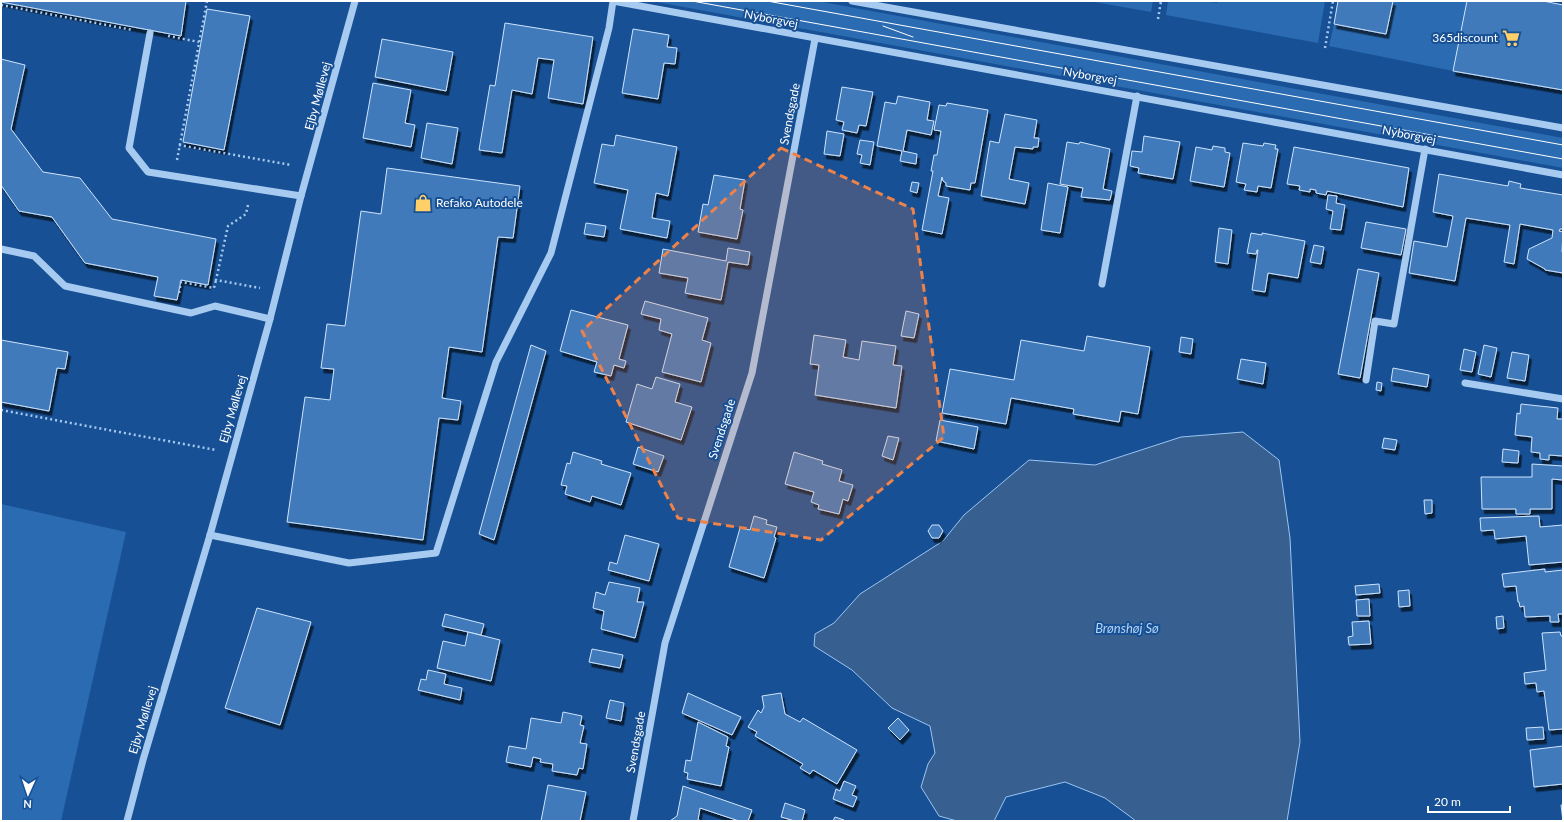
<svg xmlns="http://www.w3.org/2000/svg" width="1564" height="822" font-family="Lato,sans-serif">
	<style>
		.green { fill: #2a6bb2 }
		.water { fill: #376091; stroke: #9ac5f3 }
		.building { fill: #407abb; stroke: #cee4fc; filter: url(#shadow) }
		.lines { fill: none; stroke-linecap: round; stroke-linejoin: round }
		.path { stroke: #a7caf0; stroke-width: 2.5; stroke-dasharray: 2 3; stroke-linecap: butt }
		.minor { stroke: #a7caf0; stroke-width: 7 }
		.tram { stroke: #fff; stroke-width: 1 }
		.marked { fill: #ee8249; fill-opacity: 0.2; stroke: #ee8249; stroke-width: 3; stroke-dasharray: 8 5; stroke-linejoin: round }
		.labels { text-anchor: middle; stroke-width: 4; stroke-linejoin: round; paint-order: stroke }
		.street-label { font-size: 12px; fill: #fff; stroke: #175094 }
		.poi-label { font-size: 12px; fill: #fff; stroke: #175094; text-anchor: end }
		.water-label { font-size: 13px; font-style: italic; fill: #b4d4f7; stroke: #175094 }
	</style>
	<defs>
		<filter id="shadow"><feDropShadow dx="2.5" dy="4.5" stdDeviation="0" flood-color="#0009"/></filter>
	</defs>
	<rect width="100%" height="100%" fill="#175094"/>
	<g class="green">
		<polygon points="651,1 817,1 1563,138 1563,168"/>
		<polygon points="1089,1 1153,1 1151,12"/>
		<polygon points="1168,1 1205,1 1217,3 1217,1 1325,1 1318,43 1166,15"/>
		<polygon points="1393,1 1467,1 1453,71 1329,46 1334,24 1386,34"/>
		<polygon points="1,504 126,532 61,821 1,821"/>
	</g>
	<polygon class="water" points="1243,432 1279,460 1290,538 1300,742 1287,821 1136,821 1105,798 1065,782 1006,797 994,821 957,821 939,816 921,787 928,764 935,753 930,726 892,708 852,670 814,646 815,634 834,623 860,594 943,541 964,515 1029,460 1095,465 1181,437"/>
	<g class="building">
		<polygon points="1,1 186,1 181,36 1,2"/>
		<polygon points="1338,1 1393,1 1386,34 1334,24"/>
		<polygon points="1467,1 1543,1 1563,5 1563,90 1453,71"/>
		<polygon points="207,9 250,16 224,150 183,142"/>
		<polygon points="505,23 593,37 583,104 548,98 554,60 538,58 532,94 512,90 502,153 479,150 490,85 495,86"/>
		<polygon points="633,29 669,35 667,47 677,48 675,64 664,63 658,99 622,93"/>
		<polygon points="382,39 453,52 446,91 375,77"/>
		<polygon points="1,59 25,65 11,129 43,172 80,178 112,219 216,239 208,285 181,280 177,300 154,296 158,277 85,263 52,217 19,211 1,185"/>
		<polygon points="373,83 411,90 405,123 415,125 411,147 363,138"/>
		<polygon points="842,87 873,92 866,126 859,125 857,133 842,130 844,122 836,120"/>
		<polygon points="898,96 930,102 927,120 934,121 931,135 907,130 903,151 917,154 916,164 900,161 902,151 877,146 885,102 896,104"/>
		<polygon points="947,103 988,110 975,183 971,183 970,190 946,186 946,183 943,181 942,177 938,196 949,198 942,234 922,230 933,171 931,171 934,155 937,155 941,131 934,130 939,105 946,106"/>
		<polygon points="1005,114 1037,120 1034,138 1039,138 1038,147 1033,147 1033,149 1015,147 1009,179 1029,183 1025,204 981,196 990,141 999,143"/>
		<polygon points="427,123 458,128 452,164 421,158"/>
		<polygon points="827,131 844,134 840,156 824,154"/>
		<polygon points="616,135 677,147 668,196 656,193 652,218 670,221 667,238 620,229 628,190 594,183 602,144 614,146"/>
		<polygon points="1144,136 1180,142 1173,179 1138,173 1139,168 1130,166 1132,151 1142,152"/>
		<polygon points="860,140 874,142 870,165 860,163 862,155 857,154"/>
		<polygon points="1067,142 1079,144 1080,142 1110,149 1103,189 1112,191 1110,200 1081,197 1083,188 1060,184"/>
		<polygon points="1243,143 1263,146 1264,143 1276,145 1275,149 1278,149 1271,188 1258,186 1257,192 1244,190 1246,184 1236,182"/>
		<polygon points="1213,146 1225,148 1225,152 1230,153 1224,187 1190,181 1196,147 1212,150"/>
		<polygon points="1294,147 1409,168 1403,207 1327,191 1326,195 1316,193 1316,190 1310,189 1310,192 1299,190 1300,186 1287,184"/>
		<polygon points="387,168 520,186 513,238 498,237 482,352 449,347 442,398 461,401 458,420 439,418 423,540 287,522 305,397 330,400 334,369 321,368 327,324 345,326 361,211 381,214"/>
		<polygon points="1439,174 1508,186 1509,181 1521,184 1520,188 1563,195 1563,229 1560,229 1559,231 1563,232 1562,252 1563,252 1563,273 1545,270 1545,269 1527,259 1529,249 1552,238 1553,230 1520,224 1514,264 1504,262 1510,225 1466,218 1455,281 1409,273 1414,241 1447,247 1453,216 1433,212"/>
		<polygon points="714,175 745,180 740,209 743,210 737,239 698,232 703,204 708,205"/>
		<polygon points="912,182 919,183 917,193 910,191"/>
		<polygon points="1048,183 1068,187 1060,233 1041,230"/>
		<polygon points="1328,195 1337,196 1336,203 1345,205 1341,230 1330,229 1333,211 1326,209"/>
		<polygon points="1366,222 1406,229 1401,255 1361,248"/>
		<polygon points="586,223 606,226 604,237 584,234"/>
		<polygon points="1219,228 1232,230 1228,264 1215,262"/>
		<polygon points="1251,233 1262,235 1262,233 1305,241 1298,278 1268,273 1265,292 1252,290 1258,250 1257,250 1256,254 1247,253"/>
		<polygon points="1314,245 1324,247 1321,264 1310,262"/>
		<polygon points="728,248 750,252 748,265 728,262 721,300 685,293 688,278 659,273 663,249 726,261"/>
		<polygon points="1358,269 1379,273 1360,378 1338,374"/>
		<polygon points="645,301 708,318 702,340 711,343 701,382 662,372 672,334 659,330 661,319 641,314"/>
		<polygon points="571,310 628,325 619,359 626,361 624,368 614,365 611,376 594,372 597,362 560,351"/>
		<polygon points="906,311 919,314 914,338 901,336"/>
		<polygon points="814,335 846,340 843,357 859,360 862,341 896,346 893,365 902,366 896,408 815,395 819,365 810,364"/>
		<polygon points="1087,336 1150,347 1138,414 1121,411 1119,422 1073,414 1074,409 1011,398 1006,424 942,413 950,369 1014,380 1021,340 1084,351"/>
		<polygon points="1181,337 1193,339 1191,354 1179,352"/>
		<polygon points="1,340 68,352 65,369 57,368 49,411 1,402"/>
		<polygon points="531,345 546,351 494,540 479,534"/>
		<polygon points="1484,345 1497,348 1491,377 1478,374"/>
		<polygon points="1464,349 1476,352 1472,372 1460,370"/>
		<polygon points="1512,352 1529,355 1525,381 1507,378"/>
		<polygon points="1241,359 1266,363 1263,384 1237,379"/>
		<polygon points="1393,368 1429,375 1427,387 1391,381"/>
		<polygon points="656,377 680,384 675,402 692,407 681,440 626,422 637,384 652,389"/>
		<polygon points="1377,382 1382,383 1381,391 1376,390"/>
		<polygon points="1521,404 1558,408 1557,419 1563,419 1563,456 1549,455 1549,460 1540,459 1540,453 1531,452 1532,437 1515,435 1517,413 1520,414"/>
		<polygon points="940,420 978,427 974,449 936,441"/>
		<polygon points="888,436 899,438 893,460 882,456"/>
		<polygon points="1384,438 1397,440 1395,450 1382,448"/>
		<polygon points="638,447 664,456 658,472 633,464"/>
		<polygon points="1503,449 1519,451 1518,463 1502,462"/>
		<polygon points="573,452 602,461 601,464 631,473 621,505 592,496 590,502 565,494 567,486 561,485 567,463 570,464"/>
		<polygon points="794,452 823,461 822,464 842,470 839,481 853,485 848,501 843,499 839,514 818,509 819,505 811,502 814,492 785,484"/>
		<polygon points="1532,464 1563,466 1563,480 1552,479 1552,509 1530,509 1530,514 1516,514 1516,509 1482,509 1481,477 1532,477"/>
		<polygon points="1424,500 1432,500 1432,513 1425,514"/>
		<polygon points="754,516 767,520 766,524 777,527 774,537 776,538 764,578 729,567 740,528 750,530"/>
		<polygon points="1539,516 1540,527 1563,525 1563,562 1529,565 1526,536 1495,539 1494,530 1481,531 1480,518"/>
		<polygon points="932,525 939,525 943,531 939,538 932,538 928,531"/>
		<polygon points="625,535 659,544 649,581 608,570 610,562 617,564"/>
		<polygon points="1545,569 1545,572 1563,570 1563,614 1558,614 1559,622 1550,622 1550,616 1525,617 1524,606 1520,607 1519,602 1518,602 1516,586 1504,587 1502,574"/>
		<polygon points="609,582 640,588 637,602 644,602 635,638 601,629 604,611 593,608 596,592 605,595"/>
		<polygon points="1379,584 1380,593 1356,595 1355,586"/>
		<polygon points="1409,590 1410,606 1399,607 1398,591"/>
		<polygon points="1369,599 1370,616 1357,616 1356,600"/>
		<polygon points="257,608 311,622 280,725 225,708"/>
		<polygon points="445,614 484,624 481,635 442,626"/>
		<polygon points="1503,616 1504,628 1497,629 1496,617"/>
		<polygon points="1369,621 1371,644 1349,645 1348,637 1353,636 1352,622"/>
		<polygon points="468,632 500,640 491,681 437,668 443,641 465,646"/>
		<polygon points="1560,632 1561,636 1563,636 1563,729 1549,730 1544,691 1537,692 1536,683 1525,684 1524,673 1546,670 1542,633"/>
		<polygon points="592,649 623,655 620,668 589,662"/>
		<polygon points="428,670 446,674 444,684 462,688 460,700 418,690 421,679 426,680"/>
		<polygon points="688,693 741,717 732,735 682,713"/>
		<polygon points="781,693 785,714 800,722 803,718 857,750 837,784 813,770 810,774 800,768 803,764 755,736 757,732 748,727 758,710 761,713 764,707 762,696"/>
		<polygon points="610,700 624,703 621,721 606,718"/>
		<polygon points="563,712 582,716 580,725 584,726 580,743 587,744 583,769 579,768 577,775 552,771 553,764 540,762 541,759 533,757 531,767 506,762 509,746 526,749 531,718 561,723"/>
		<polygon points="898,718 909,730 900,740 888,728"/>
		<polygon points="698,722 728,737 726,746 729,747 721,786 687,779 688,773 684,772 686,760 691,761"/>
		<polygon points="1543,727 1544,739 1527,740 1526,728"/>
		<polygon points="1563,746 1563,784 1534,787 1530,750"/>
		<polygon points="844,781 856,786 852,795 857,797 853,807 833,799 836,789 840,791"/>
		<polygon points="548,785 586,792 580,821 541,821"/>
		<polygon points="683,786 752,810 748,821 739,821 700,808 698,820 702,821 670,821 677,816"/>
		<polygon points="785,803 805,810 802,821 795,821 781,817"/>
		<polygon points="1561,805 1563,805 1563,821"/>
		<polygon points="835,817 844,820 844,821 833,821"/>
	</g>
	<g class="lines">
		<g class="path">
			<polyline points="1,5 133,30"/>
			<polyline points="1158,19 1161,1"/>
			<polyline points="168,36 199,42"/>
			<polyline points="1325,48 1333,1"/>
			<polyline points="179,145 291,165"/>
			<polyline points="177,160 207,1"/>
			<polyline points="248,205 246,214 228,226 216,280 260,288"/>
			<polyline points="179,293 181,282 214,288 216,280"/>
			<polyline points="1,410 216,450"/>
		</g>
		<g class="minor">
			<polyline points="852,1 1563,128"/>
			<polyline points="150,33 129,148 148,172 301,196"/>
			<polyline points="1,249 34,256 65,286 191,313 215,306 270,319"/>
			<polyline points="1102,284 1137,96"/>
			<polyline points="1366,380 1375,321 1394,324 1425,149"/>
			<polyline points="1465,383 1563,399"/>
			<path d="M 210,535 L 349,563 L 436,553 L 496,362 L 551,253 L 609,28 L 613,1 C 930,60 1247,115 1563,175"/>
			<polyline points="127,821 143,760 210,535 270,319 301,196 355,1"/>
			<polyline points="633,821 665,643 752,373 815,39"/>
		</g>
		<g class="tram">
			<polyline points="692,1 1563,159"/>
			<polyline points="767,1 1563,145"/>
			<polyline points="883,26 913,37"/>
		</g>
	</g>
	<path class="marked" d="M 781,148 L 913,209 L 944,437 L 821,540 L 678,518 L 582,331 Z"/>
	<defs>
		<g id="supermarket-bare" transform="scale(1.38)"><path d="M-6-5.5h2.5l.6 2H6L4.5 2H-2.5L-4.4-4H-6ZM-1.5 3.2a1.3 1.3 0 1 0 .1 0ZM3 3.2a1.3 1.3 0 1 0 .1 0Z" fill="#ffd067" stroke="#175094" stroke-width="2.5" paint-order="stroke"/></g>
		<g id="shop-bare" transform="scale(1.38)"><path d="M-5-2.5h2.3a2.7 3.5 0 0 1 5.4 0H5L5.5 6h-11ZM-1.5-2.5h3a1.5 2.3 0 0 0-3 0Z" fill="#ffd067" stroke="#175094" stroke-width="2.5" paint-order="stroke"/></g>
	</defs>
	<g fill-rule="evenodd">
		<use href="#supermarket-bare" x="1511" y="38"/>
		<use href="#shop-bare" x="423" y="203"/>
	</g>
	<g class="labels">
		<g class="street-label">
			<text transform="translate(771 19) rotate(11)" y="4">Nyborgvej</text>
			<text transform="translate(1090 76) rotate(10)" y="4">Nyborgvej</text>
			<text transform="translate(318 96) rotate(-75)" y="4">Ejby Møllevej</text>
			<text transform="translate(790 114) rotate(-79)" y="4">Svendsgade</text>
			<text transform="translate(1409 135) rotate(11)" y="4">Nyborgvej</text>
			<text transform="translate(233 409) rotate(-74)" y="4">Ejby Møllevej</text>
			<text transform="translate(722 429) rotate(-72)" y="4">Svendsgade</text>
			<text transform="translate(143 720) rotate(-73)" y="4">Ejby Møllevej</text>
			<text transform="translate(636 742) rotate(-80)" y="4">Svendsgade</text>
		</g>
		<g class="poi-label">
			<text x="1498" y="42">365discount</text>
			<text x="436" y="207" text-anchor="start">Refako Autodele</text>
		</g>
		<g class="water-label">
			<text x="1127" y="633">Brønshøj Sø</text>
		</g>
	</g>
	<rect width="1564" height="822" fill="none" stroke="#ffffff" stroke-width="4"/>
	<g transform="translate(28 794) rotate(183)" stroke="#175094" stroke-width="3" paint-order="stroke">
	<path d="M0-3L7 15L0 10L-7 15Z" fill="#ffffff"/>
	<text y="-6" font-size="11" font-weight="bold" text-anchor="middle" fill="#ffffff">N</text>
	</g>
	<path d="M1428 806v6h82v-6" fill="none" stroke="#ffffff" stroke-width="2"/>
	<text x="1434" y="806" font-size="12" fill="#ffffff" stroke="#175094" stroke-width="3" paint-order="stroke">20 m</text>
</svg>
